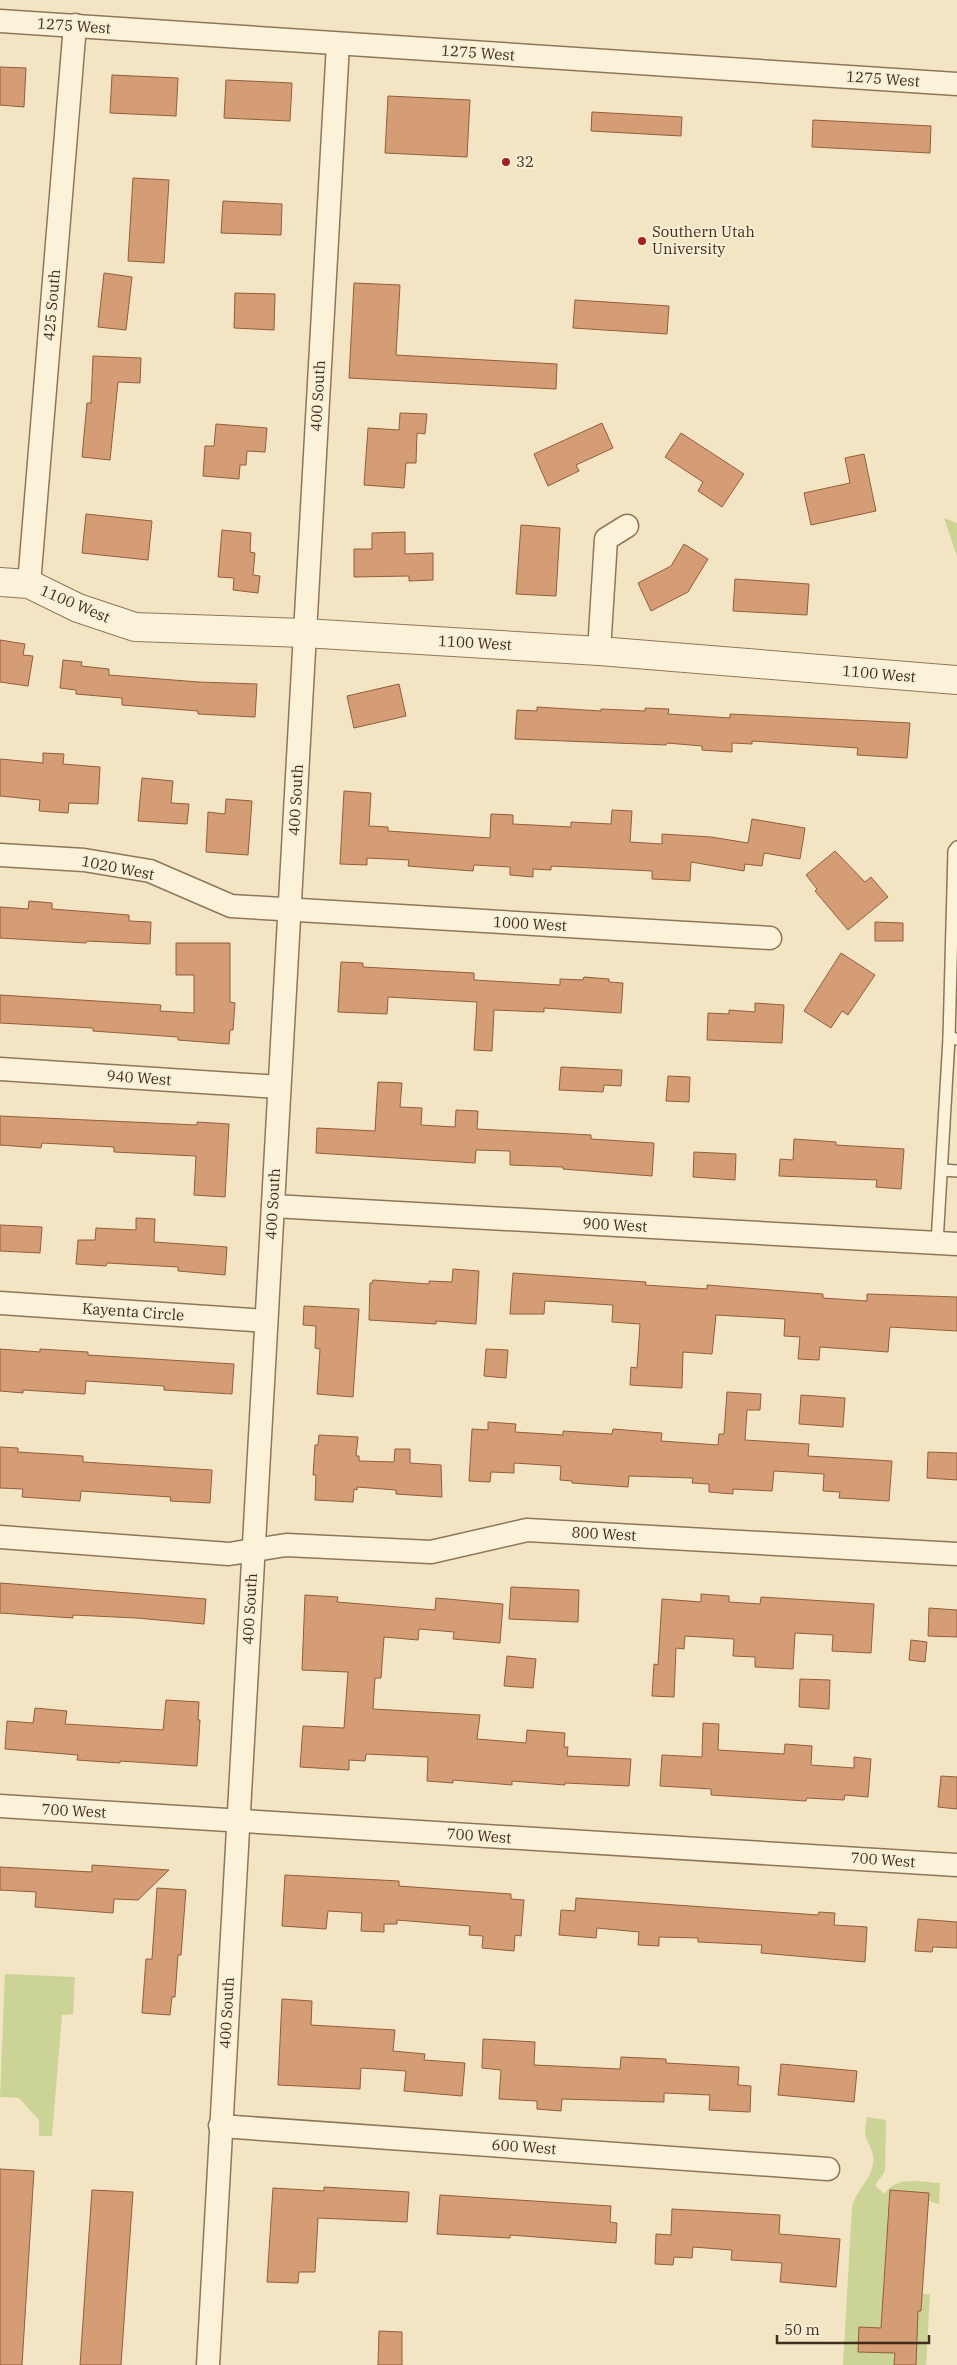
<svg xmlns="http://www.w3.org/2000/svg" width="957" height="2365" font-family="'IBM Plex Serif',serif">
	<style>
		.green { fill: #ccd397 }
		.building { fill: #d59d76; stroke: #925d3b }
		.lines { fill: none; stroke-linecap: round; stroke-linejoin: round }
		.service-casing { stroke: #907658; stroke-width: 14 }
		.minor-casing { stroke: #907658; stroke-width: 25 }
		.tertiary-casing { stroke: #907658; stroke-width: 30 }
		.service { stroke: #fcf2d9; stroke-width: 11 }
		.minor { stroke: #fcf2d9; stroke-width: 22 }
		.tertiary { stroke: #fcf2d9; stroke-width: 28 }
		.poi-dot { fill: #a62122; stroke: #f9efd5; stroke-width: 2 }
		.labels { text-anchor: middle; stroke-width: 4; stroke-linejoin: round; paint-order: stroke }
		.street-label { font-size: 15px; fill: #3f2e1e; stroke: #f9efd5 }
		.poi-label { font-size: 15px; fill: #3f2e1e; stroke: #f9efd5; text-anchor: start }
	</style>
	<rect width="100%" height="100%" fill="#f3e5c4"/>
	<g class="green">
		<polygon points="944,518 957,523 957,556"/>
		<polygon points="5,1974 75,1977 73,2014 62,2015 52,2136 39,2136 39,2120 19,2098 0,2097"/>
		<path d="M 867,2117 L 886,2120 L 885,2171 L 875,2185 L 884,2194 C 898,2175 919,2182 940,2183 L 939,2204 L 929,2201 L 929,2193 L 890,2191 L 883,2309 L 922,2294 L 930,2294 L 926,2365 L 843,2365 L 852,2207 C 856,2190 870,2181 873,2164 C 875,2153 869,2147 866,2137 C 864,2132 866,2123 867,2117 Z"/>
	</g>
	<g class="building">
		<polygon points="0,67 26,68 24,107 0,105"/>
		<polygon points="112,75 178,78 176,116 110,113"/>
		<polygon points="226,80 292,83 290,121 224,118"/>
		<polygon points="388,96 470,100 467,157 385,153"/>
		<polygon points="592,112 682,117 681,136 591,131"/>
		<polygon points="813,120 931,126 930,153 812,147"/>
		<polygon points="133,178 169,180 164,263 128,261"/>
		<polygon points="223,201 282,204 281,235 221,233"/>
		<polygon points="104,273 132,277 126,330 98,327"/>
		<polygon points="354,283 400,285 396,355 557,364 556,389 349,378"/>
		<polygon points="235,293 275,294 274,330 234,328"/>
		<polygon points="575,300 669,306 667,334 573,328"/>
		<polygon points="93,356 141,358 140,383 118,382 110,460 82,457 87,403 91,403"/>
		<polygon points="400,413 427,414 425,434 417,433 416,463 406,463 404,488 364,485 368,428 399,430"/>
		<polygon points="602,423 613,448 576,465 579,471 548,486 534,454"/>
		<polygon points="216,424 267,428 265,452 247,451 246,465 240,465 239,479 203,476 205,446 214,446"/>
		<polygon points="681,433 744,474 722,507 698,491 703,482 665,457"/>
		<polygon points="864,454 876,511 811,525 804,493 850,483 845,458"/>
		<polygon points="86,514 152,521 148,560 82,553"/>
		<polygon points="521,525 560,528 556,596 516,594"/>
		<polygon points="222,530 251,533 250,552 255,553 253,575 260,576 258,593 233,590 234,578 218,577"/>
		<polygon points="405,532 405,554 433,553 433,580 409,581 409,576 354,577 354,549 372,549 372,533"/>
		<polygon points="684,544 708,559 688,592 651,611 638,583 671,566"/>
		<polygon points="735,579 809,584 807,615 733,611"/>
		<polygon points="0,640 25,644 23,655 33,656 28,686 0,682"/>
		<polygon points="63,660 82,662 81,666 109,669 109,675 199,682 257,684 255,717 198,714 198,711 122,705 122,698 76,694 76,690 60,688"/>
		<polygon points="399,684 406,716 354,728 347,696"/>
		<polygon points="537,707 601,711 601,709 645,711 645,708 669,709 668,714 730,718 730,714 910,723 907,758 857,755 858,748 752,741 752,744 732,743 732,752 702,750 702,746 667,743 666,745 515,739 517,710 537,711"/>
		<polygon points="43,753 64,754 63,764 100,767 98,804 69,803 68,813 39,811 40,800 0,796 0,759 43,763"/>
		<polygon points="142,778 173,781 171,803 189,804 187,824 138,821"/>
		<polygon points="344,791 371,793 369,826 388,827 388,831 490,838 491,814 513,815 513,824 571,827 571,822 611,824 612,810 632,811 630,842 662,844 662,834 711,837 748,843 752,819 805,828 800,859 764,853 762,866 745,864 744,871 691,862 690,881 652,879 652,871 551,866 551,870 533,869 533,877 510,875 510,867 474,865 473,871 408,866 409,860 367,858 367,865 340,864"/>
		<polygon points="226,799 252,801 248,855 206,852 208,812 225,814"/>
		<polygon points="835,851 865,882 871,877 888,897 848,930 815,891 817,889 806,875"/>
		<polygon points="29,901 52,903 52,909 129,915 129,921 151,922 150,944 87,941 86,943 0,938 0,907 28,909"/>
		<polygon points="875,922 903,923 903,941 875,941"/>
		<polygon points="176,943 230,943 230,1002 235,1003 233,1030 230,1030 229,1044 178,1040 178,1037 93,1031 93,1028 0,1023 0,995 161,1005 160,1011 194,1013 194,975 176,975"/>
		<polygon points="841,953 875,975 848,1015 842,1011 831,1028 804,1011"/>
		<polygon points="341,962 363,963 363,967 474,973 474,980 560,985 560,979 583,980 584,977 609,979 609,982 623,983 621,1013 544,1008 544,1012 494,1010 492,1051 474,1050 477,1002 388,997 387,1014 338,1012"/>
		<polygon points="755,1003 784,1005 782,1043 707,1040 708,1013 729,1014 729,1010 755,1012"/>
		<polygon points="561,1067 622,1070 621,1086 604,1085 603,1092 559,1090"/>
		<polygon points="668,1076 690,1077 689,1102 666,1101"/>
		<polygon points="378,1082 402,1083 400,1107 422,1108 421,1125 455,1127 456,1110 478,1111 477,1129 591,1135 591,1139 654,1143 652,1176 563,1169 563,1167 510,1165 510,1151 476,1150 475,1163 316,1153 317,1128 375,1131"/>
		<polygon points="0,1116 197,1125 197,1122 229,1124 225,1197 194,1195 196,1156 114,1152 114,1147 42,1143 41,1148 0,1145"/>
		<polygon points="794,1139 836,1142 836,1145 904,1149 901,1189 876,1187 877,1180 779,1176 780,1159 793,1160"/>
		<polygon points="694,1152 736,1154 735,1180 693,1177"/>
		<polygon points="136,1218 155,1219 154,1242 227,1247 225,1275 178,1271 178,1267 107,1263 106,1266 76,1264 78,1240 95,1240 96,1228 136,1230"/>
		<polygon points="0,1225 42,1227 40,1253 0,1251"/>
		<polygon points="453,1269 479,1271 476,1324 436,1321 436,1324 369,1320 370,1283 372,1283 373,1280 429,1284 429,1281 452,1282"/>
		<polygon points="513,1273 646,1282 645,1285 707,1289 707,1285 823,1294 823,1298 867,1301 867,1294 957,1297 957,1331 890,1327 888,1352 820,1347 819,1360 798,1359 800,1337 784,1336 785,1319 716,1315 712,1354 683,1352 682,1388 630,1385 631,1367 637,1368 640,1324 612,1322 613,1305 545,1301 544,1314 510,1314"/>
		<polygon points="304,1306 359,1309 353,1397 317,1394 320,1349 315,1348 316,1326 303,1325"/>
		<polygon points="0,1349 40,1352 40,1349 88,1352 88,1355 234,1364 232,1394 164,1390 164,1386 86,1381 85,1394 23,1390 23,1393 0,1391"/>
		<polygon points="486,1349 508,1350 506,1378 484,1376"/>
		<polygon points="727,1392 761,1394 760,1410 747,1410 745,1440 809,1444 808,1456 892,1461 889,1501 839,1498 840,1492 823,1491 824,1474 774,1471 772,1491 733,1489 733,1494 709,1492 709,1484 692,1483 693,1478 629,1476 628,1487 572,1483 572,1481 560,1480 561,1466 514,1463 514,1473 491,1472 490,1482 469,1481 472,1429 488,1430 488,1422 516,1424 515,1432 563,1435 563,1431 612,1434 613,1429 662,1433 661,1441 718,1445 719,1434 724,1434"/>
		<polygon points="801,1395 845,1398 843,1427 799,1424"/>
		<polygon points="319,1435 358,1437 356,1456 359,1456 359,1461 394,1462 395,1449 410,1449 410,1463 441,1465 442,1497 396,1494 396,1490 357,1487 357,1490 354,1489 353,1502 315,1500 316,1475 313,1475 315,1445 318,1445"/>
		<polygon points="0,1447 18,1448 18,1452 83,1456 83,1462 212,1470 210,1503 170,1501 171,1497 81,1491 80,1501 22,1497 23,1489 0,1488"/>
		<polygon points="928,1452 957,1453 957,1480 927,1478"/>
		<polygon points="0,1583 206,1599 204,1624 136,1618 73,1615 73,1618 0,1613"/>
		<polygon points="511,1587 579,1590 578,1622 509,1619"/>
		<polygon points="701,1594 729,1596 729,1602 760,1604 761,1597 874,1604 871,1653 832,1651 833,1635 795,1633 793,1669 755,1667 755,1657 733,1656 734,1639 685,1636 684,1649 676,1648 674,1697 652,1696 654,1664 658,1665 662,1599 701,1602"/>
		<polygon points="305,1595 338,1597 337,1602 435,1610 436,1598 503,1604 500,1643 453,1639 454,1632 419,1629 418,1640 384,1637 381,1678 375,1678 373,1709 480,1715 477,1739 526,1743 527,1730 565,1733 564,1747 568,1747 567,1756 631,1759 629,1786 565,1783 565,1785 512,1781 512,1785 453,1780 453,1783 427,1781 428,1757 366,1754 365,1761 349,1760 349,1770 300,1767 303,1726 344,1728 348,1672 302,1670"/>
		<polygon points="929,1608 957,1610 957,1637 928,1636"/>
		<polygon points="911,1640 927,1642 925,1662 909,1660"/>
		<polygon points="507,1656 536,1659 533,1688 504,1686"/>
		<polygon points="800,1679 830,1680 829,1709 799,1707"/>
		<polygon points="166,1700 199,1702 198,1720 200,1720 197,1766 120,1761 120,1763 77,1760 78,1755 5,1749 7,1721 33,1723 35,1708 67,1711 65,1724 163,1730"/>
		<polygon points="703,1723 719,1724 718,1750 784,1754 785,1744 812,1746 811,1765 854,1768 854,1757 871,1759 868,1797 845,1795 844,1800 807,1798 806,1801 711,1795 711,1789 660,1786 662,1755 702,1757"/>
		<polygon points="941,1776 957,1777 957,1809 938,1807"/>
		<polygon points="92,1865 169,1870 138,1900 114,1899 113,1913 35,1907 36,1892 0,1890 0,1867 92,1872"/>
		<polygon points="285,1875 399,1881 399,1886 511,1894 511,1899 524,1900 521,1936 515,1935 514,1951 482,1948 483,1936 469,1935 470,1926 397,1920 397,1924 384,1924 384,1932 361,1931 362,1913 328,1911 326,1929 282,1926"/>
		<polygon points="157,1888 186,1890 181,1955 178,1955 175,1997 172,1997 170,2015 142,2013 146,1959 152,1959"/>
		<polygon points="576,1898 818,1915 819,1912 835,1913 834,1925 867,1927 865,1962 761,1953 762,1945 698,1942 698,1938 659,1937 659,1946 638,1945 639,1932 597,1928 596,1938 559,1935 561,1910 575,1911"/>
		<polygon points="918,1919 957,1922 957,1948 933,1947 932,1952 915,1951"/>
		<polygon points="282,1999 312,2001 311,2025 395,2030 393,2051 425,2054 424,2060 465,2063 462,2096 404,2091 406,2071 361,2068 360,2089 278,2085"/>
		<polygon points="483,2039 535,2042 534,2065 620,2069 621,2057 666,2059 666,2063 739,2067 738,2085 751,2086 750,2112 709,2110 710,2095 664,2093 664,2102 562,2099 561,2111 537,2109 537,2101 499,2099 501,2070 482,2068"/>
		<polygon points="781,2064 857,2071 854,2102 778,2095"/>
		<polygon points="0,2169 34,2171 22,2365 0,2365"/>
		<polygon points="324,2187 409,2192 407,2222 318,2218 315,2272 299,2272 298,2283 267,2282 273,2188 324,2191"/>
		<polygon points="92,2190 133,2192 121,2365 80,2365"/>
		<polygon points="890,2190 929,2193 921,2311 918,2311 916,2365 894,2365 895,2353 858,2352 859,2327 881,2328"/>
		<polygon points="440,2195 611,2206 610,2222 617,2223 616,2243 510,2235 510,2238 437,2234"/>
		<polygon points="672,2209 780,2215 779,2234 840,2239 836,2287 780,2282 782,2263 731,2260 732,2250 693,2247 692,2258 674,2257 673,2265 655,2264 656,2234 671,2235"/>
		<polygon points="379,2331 402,2332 402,2365 378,2365"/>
	</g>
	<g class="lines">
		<g class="service-casing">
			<g id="service">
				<polyline points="949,1038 954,851 957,847"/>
				<polyline points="942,1170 957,1171"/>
				<polyline points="937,1243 949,1038 957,1039"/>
			</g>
		</g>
		<g class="minor-casing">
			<g id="minor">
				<polyline points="0,21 957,84"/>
				<polyline points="29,584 75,25"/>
				<polyline points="599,651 606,539 627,526"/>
				<polyline points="0,855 84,860 150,871 231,906 770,938"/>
				<polyline points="0,1069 279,1087"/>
				<polyline points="273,1206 957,1244"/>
				<polyline points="0,1303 266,1321"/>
				<polyline points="0,1537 229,1554 286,1545 431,1552 527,1530 957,1554"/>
				<polyline points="0,1806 957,1865"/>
				<polyline points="220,2126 828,2169"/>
				<polyline points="208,2365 338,44"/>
			</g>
		</g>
		<g class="tertiary-casing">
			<polyline id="tertiary" points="0,582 29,584 78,608 135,627 304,633 599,651 957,680"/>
		</g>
		<use href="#service" class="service"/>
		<use href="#minor" class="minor"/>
		<use href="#tertiary" class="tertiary"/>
	</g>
	<g class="poi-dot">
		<circle cx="506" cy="162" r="5"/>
		<circle cx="642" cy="241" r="5"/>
	</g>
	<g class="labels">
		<g class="street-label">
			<text transform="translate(74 26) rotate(4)" y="5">1275 West</text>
			<text transform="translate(478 53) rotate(4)" y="5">1275 West</text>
			<text transform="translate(883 79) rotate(4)" y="5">1275 West</text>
			<text transform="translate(52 305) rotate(-85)" y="5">425 South</text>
			<text transform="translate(318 396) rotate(-87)" y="5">400 South</text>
			<text transform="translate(75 604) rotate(23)" y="5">1100 West</text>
			<text transform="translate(475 643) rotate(3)" y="5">1100 West</text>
			<text transform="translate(879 674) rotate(5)" y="5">1100 West</text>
			<text transform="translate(296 800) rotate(-87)" y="5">400 South</text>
			<text transform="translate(118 868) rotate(11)" y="5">1020 West</text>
			<text transform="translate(530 924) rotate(3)" y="5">1000 West</text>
			<text transform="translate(139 1078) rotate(4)" y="5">940 West</text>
			<text transform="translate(273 1204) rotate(-87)" y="5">400 South</text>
			<text transform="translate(615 1225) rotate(3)" y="5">900 West</text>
			<text transform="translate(133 1312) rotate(4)" y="5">Kayenta Circle</text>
			<text transform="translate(604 1534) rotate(3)" y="5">800 West</text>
			<text transform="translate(250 1609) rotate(-87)" y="5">400 South</text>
			<text transform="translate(74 1811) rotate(3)" y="5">700 West</text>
			<text transform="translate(479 1836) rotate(4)" y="5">700 West</text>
			<text transform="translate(883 1860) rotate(4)" y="5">700 West</text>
			<text transform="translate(227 2013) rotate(-87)" y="5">400 South</text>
			<text transform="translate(524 2147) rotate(4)" y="5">600 West</text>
		</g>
		<g class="poi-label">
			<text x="516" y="167">32</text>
			<text x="652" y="237">Southern Utah<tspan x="652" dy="17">University</tspan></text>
		</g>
	</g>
	<path d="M777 2335v8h152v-8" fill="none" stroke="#3f2e1e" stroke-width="2.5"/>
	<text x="784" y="2335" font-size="15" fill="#3f2e1e" stroke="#f9efd5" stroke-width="4" paint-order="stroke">50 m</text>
</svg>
